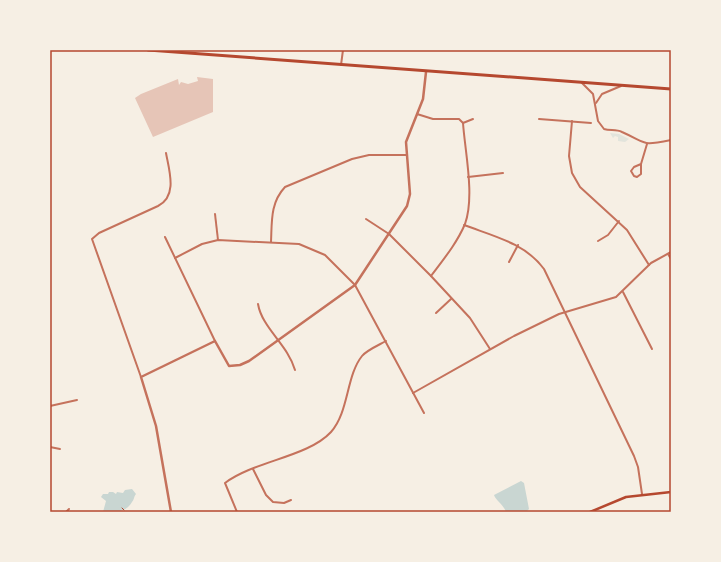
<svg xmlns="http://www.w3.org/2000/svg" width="721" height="562" font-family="Jost,sans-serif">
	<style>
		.green { fill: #e2e4dc }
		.water { fill: #c9d6d2 }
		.building { fill: #e6c5b7 }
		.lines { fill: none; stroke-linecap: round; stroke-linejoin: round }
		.path { stroke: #b5482f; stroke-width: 1 }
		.minor { stroke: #c5725c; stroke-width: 2 }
		.tertiary { stroke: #c5725c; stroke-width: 2.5 }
		.secondary { stroke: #b5482f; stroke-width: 2.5 }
		.primary { stroke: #b5482f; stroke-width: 3 }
		.neatline { fill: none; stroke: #b5482f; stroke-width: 1.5 }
	</style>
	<rect width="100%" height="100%" fill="#f6efe4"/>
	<polygon class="green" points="610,133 619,134 629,139 625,142 618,141 618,137 615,136 613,138"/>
	<g class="water">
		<path d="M 521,481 L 524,483 L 529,509 L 526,512 L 506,512 C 504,505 496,501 494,495 Z"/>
		<path d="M 132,489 L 136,494 C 134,496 134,500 132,502 C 126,513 114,512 103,512 L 106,501 L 101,497 L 103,494 L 108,494 L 109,492 L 113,492 L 116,494 L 117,492 L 123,493 L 125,490 Z"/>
	</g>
	<polygon class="building" points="197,77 213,79 213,112 153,137 135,98 141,94 178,79 179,85 181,82 188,84 198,81"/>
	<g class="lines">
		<polyline class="path" points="122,508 124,510"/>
		<g class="minor">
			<polyline points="341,65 343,50"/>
			<path d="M 581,82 L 593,94 L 598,121 L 604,129 C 610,131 616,129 622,132 C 649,144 641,146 671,140"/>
			<polyline points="596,103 602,94 621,86"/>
			<polyline points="417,114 433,119 459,119 463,123 473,119"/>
			<polyline points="539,119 591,123"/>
			<polyline points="572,121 569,156 572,173 580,187 627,230 649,265"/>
			<polyline points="641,164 641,174 637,177 634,176 631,171 634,167 641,164 647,144"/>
			<polyline points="468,177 503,173"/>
			<polyline points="215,214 218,240"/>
			<polyline points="366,219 389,234 431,276 470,318 490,349"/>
			<path d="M 464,225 C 493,236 525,243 544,269 L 634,456 L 638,467 L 642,494"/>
			<polyline points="165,237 215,341"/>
			<polyline points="598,241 608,235 619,221"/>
			<path d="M 271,242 C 272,222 270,203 285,187 L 352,159 L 369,155 L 406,155"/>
			<polyline points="668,254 671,259"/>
			<polyline points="175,258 202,244 218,240 299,244 325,255 355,285 424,413"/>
			<polyline points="509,262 518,245"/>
			<path d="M 431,276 C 443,260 457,243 465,224 C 475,196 465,152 463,123"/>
			<polyline points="623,292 652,349"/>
			<path d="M 258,304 C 262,328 288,345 295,370"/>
			<polyline points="436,313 451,299"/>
			<path d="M 141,377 L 92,239 L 99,233 L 158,206 C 178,196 169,170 166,153"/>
			<polyline points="413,393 514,336 559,314 616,297 651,263 671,252"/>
			<polyline points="50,406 77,400"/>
			<polyline points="50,447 60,449"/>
			<polyline points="253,469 266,495 273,502 284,503 291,500"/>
			<polyline points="66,512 69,509"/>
			<path d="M 237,512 L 225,483 C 254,461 308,457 331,432 C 349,412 346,376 362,356 C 367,350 379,345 386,341"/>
		</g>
		<polyline class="tertiary" points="171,512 156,426 141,377 215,341 229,366 240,365 249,361 355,285 407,206 410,194 406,142 423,99 426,72"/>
		<polyline class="secondary" points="590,512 626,497 671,492"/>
		<polyline class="primary" points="148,50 671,89"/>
	</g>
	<rect width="721" height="562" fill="none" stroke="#f6efe4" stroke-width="102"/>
	<rect x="51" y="51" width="619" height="460" class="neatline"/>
</svg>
